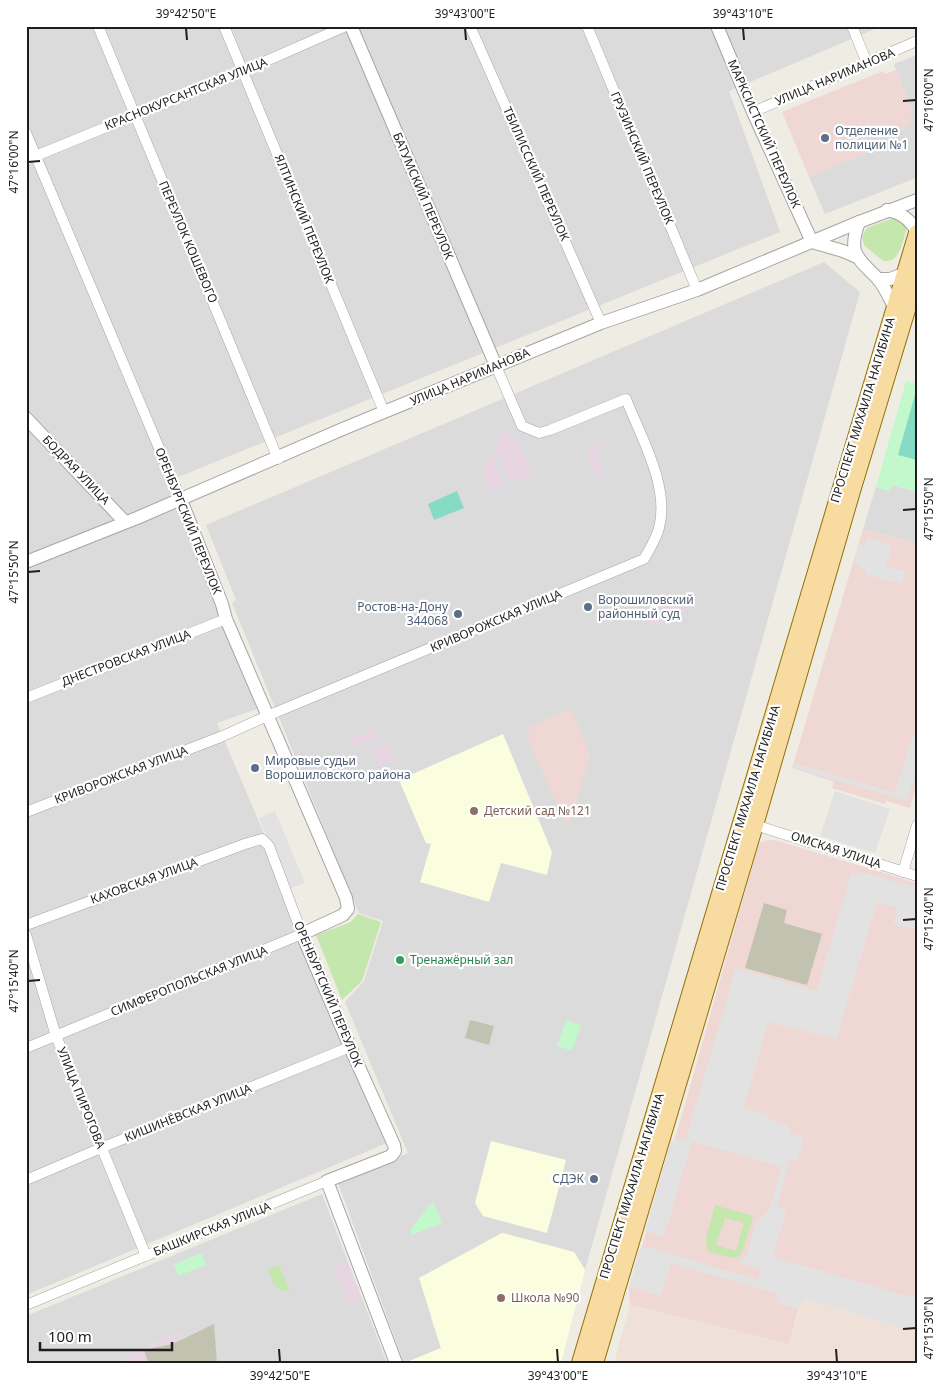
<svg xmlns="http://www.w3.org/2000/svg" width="943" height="1389" font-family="'Noto Sans',sans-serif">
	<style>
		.residential { fill: #dcdbdb }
		.commercial { fill: #efd8d4 }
		.industrial { fill: #e7d6e2 }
		.education { fill: #fafede }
		.military { fill: #f0e1d8 }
		.construction { fill: #c1c3b0 }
		.grass { fill: #c3e7ac; fill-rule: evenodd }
		.park { fill: #c3f7cc }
		.pitch { fill: #85dbc3 }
		.parking { fill: #e2e2e2 }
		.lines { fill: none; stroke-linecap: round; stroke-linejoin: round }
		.minor-casing { stroke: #a5a5a5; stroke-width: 11 }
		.tertiary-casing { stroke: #a5a5a5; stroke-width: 14 }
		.primary-casing { stroke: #927206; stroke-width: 18 }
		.minor { stroke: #fff; stroke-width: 10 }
		.tertiary { stroke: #fff; stroke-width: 12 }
		.primary { stroke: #f8dba0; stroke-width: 16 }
		.ticks { fill: none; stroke: #1e1e1e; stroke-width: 2 }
		.service-dot { fill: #5c6f8a; stroke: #fff; stroke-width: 2 }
		.education-dot { fill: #8d6e63; stroke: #fff; stroke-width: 2 }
		.leisure-dot { fill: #2e9e5b; stroke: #fff; stroke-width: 2 }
		.labels { text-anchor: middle; stroke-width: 4.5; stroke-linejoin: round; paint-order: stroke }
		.street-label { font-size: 12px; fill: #1e1e1e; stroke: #fff }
		.service-label { font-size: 12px; fill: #4e5e75; stroke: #fff; text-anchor: start }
		.education-label { font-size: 12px; fill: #785e54; stroke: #fff; text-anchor: start }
		.leisure-label { font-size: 12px; fill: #27864d; stroke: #fff; text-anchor: start }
		.neatline { fill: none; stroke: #1e1e1e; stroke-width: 2 }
		.ticks-label { font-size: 12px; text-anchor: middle; fill: #1e1e1e }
	</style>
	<rect width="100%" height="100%" fill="#efece4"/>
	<g class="residential">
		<polygon points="26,26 882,26 729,91 780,232 166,482 257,709 217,723 394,1140 26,1295"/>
		<polygon points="917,55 916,178 825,214 809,177 871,151 863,125 886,126 904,130 912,110 894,64"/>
		<polygon points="824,262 860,292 585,1270 574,1252 502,1233 473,1249 431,1318 441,1348 404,1363 338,1183 408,1153 345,1002 364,981 383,921 359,913 232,603 236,600 206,525"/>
		<polygon points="892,485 917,492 917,544 863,529 876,487 890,491"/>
		<polygon points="322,1194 348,1262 333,1268 353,1301 362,1298 387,1363 217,1363 213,1325 183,1338 180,1332 138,1351 118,1363 26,1363 26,1316"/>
	</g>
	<g class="commercial">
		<polygon points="896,70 912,110 910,125 906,125 904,130 886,126 864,125 871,151 809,177 782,112 883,71 885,74"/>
		<polygon points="863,529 917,544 917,784 910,808 886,801 885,804 832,788 834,782 792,768"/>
		<polygon points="571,709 590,755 571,821 565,824 527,737 531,726"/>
		<polygon points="768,840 775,840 917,883 917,1327 803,1293 789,1344 630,1305 629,1289 686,1101 757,849 761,842"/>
	</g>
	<g class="industrial">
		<polygon points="503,431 517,439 532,474 510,483 495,448"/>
		<polygon points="600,443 603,450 595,454 603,474 596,477 585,449"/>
		<polygon points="491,453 504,486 491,492 482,470"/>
		<polygon points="679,595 686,614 651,628 643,610"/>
		<polygon points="376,729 379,737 351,748 348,740"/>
		<polygon points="388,743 395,760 380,766 373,749"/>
		<polygon points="348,1262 362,1298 353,1302 352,1300 347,1302 333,1267"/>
		<polygon points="180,1332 183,1338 172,1344 145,1350 148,1363 118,1363 138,1351"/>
	</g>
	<g class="education">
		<polygon points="503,734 552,852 547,875 501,863 489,902 420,882 431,844 426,843 399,780"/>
		<polygon points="491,1141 566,1160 547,1233 483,1216 475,1203"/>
		<polygon points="502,1233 574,1252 585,1270 561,1363 405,1363 441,1348 419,1278"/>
	</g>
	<polygon class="military" points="803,1299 917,1332 917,1363 614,1363 630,1305 789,1344"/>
	<g class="construction">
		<polygon points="764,903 787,910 784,923 822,934 807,985 745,968"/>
		<polygon points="470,1020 494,1026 489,1045 465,1038"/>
		<polygon points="214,1324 217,1363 148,1363 144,1350 172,1344"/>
	</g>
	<g class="grass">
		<path d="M 896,217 L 907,227 C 902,241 901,263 883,261 L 864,245 L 862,237 L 867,228 Z"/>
		<polygon points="358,914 381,922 362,981 342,1000 316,935 351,922"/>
		<path d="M 715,1205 L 753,1216 L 743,1251 L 739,1256 L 732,1258 L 710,1252 L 707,1248 L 706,1237 ZM 725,1218 L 744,1223 L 736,1251 L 716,1245 Z"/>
		<path d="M 279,1265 L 290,1291 C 275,1292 273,1282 268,1270 Z"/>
	</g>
	<g class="park">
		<polygon points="906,381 917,384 917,492 892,485 890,491 876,487"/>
		<polygon points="566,1020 581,1025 572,1051 557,1046"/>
		<polygon points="434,1203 442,1223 412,1235 410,1231 429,1205"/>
		<polygon points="202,1253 206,1265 178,1276 174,1264"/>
	</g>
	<g class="pitch">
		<polygon points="916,391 917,391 917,460 898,455"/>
		<polygon points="457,491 464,508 434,520 428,504"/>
	</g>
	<g class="parking">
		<polygon points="867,538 892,545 886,566 906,572 902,584 867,575 865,570 854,561 859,544 865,546"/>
		<polygon points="917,722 917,769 907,801 793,767 794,763 895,793"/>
		<polygon points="835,791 890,809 875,853 820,836"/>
		<polygon points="275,811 305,883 289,889 259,818"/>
		<polygon points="851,873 864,873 917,888 917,930 893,924 898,908 877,902 836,1039 768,1022 744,1108 767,1115 768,1119 790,1126 789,1133 804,1137 798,1160 790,1160 777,1205 786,1211 773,1257 917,1299 917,1332 804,1299 800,1309 776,1302 778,1294 671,1263 661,1296 629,1287 640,1248 650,1248 758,1280 761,1270 738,1262 746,1257 757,1221 769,1211 781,1167 692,1141 664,1237 645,1231 671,1141 686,1139 736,968 817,991"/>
	</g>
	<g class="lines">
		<g class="minor-casing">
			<g id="minor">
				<polyline points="98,26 278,459"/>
				<polyline points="224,26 384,412"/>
				<polyline points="470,26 601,323"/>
				<polyline points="587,26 697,290"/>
				<polyline points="852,26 867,63"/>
				<polyline points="753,112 917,41"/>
				<polyline points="26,133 181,500"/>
				<polyline points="26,160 243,71 346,26"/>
				<polyline points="26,698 226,619"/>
				<path d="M 26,812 L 223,736 L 267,716 L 644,559 C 650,549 656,539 659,528 C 670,487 641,437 626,399 L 550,430 L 539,433 L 522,426 L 496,366"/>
				<polyline points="755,825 917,876"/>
				<polyline points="903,872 917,825"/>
				<polyline points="26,925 245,844 262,839 269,846 302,934 26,1048"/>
				<polyline points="26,935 56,1036 146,1256"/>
				<polyline points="26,1180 101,1148 350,1047"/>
				<polyline points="26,1305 327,1181"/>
			</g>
		</g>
		<g class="tertiary-casing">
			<g id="tertiary">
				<polyline points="351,26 496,366"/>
				<polyline points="717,26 753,112 812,242"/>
				<path d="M 887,210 C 901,213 910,219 917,232"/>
				<path d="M 859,222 C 847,254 858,258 878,279 C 885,287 889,297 894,307"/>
				<polyline points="812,242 843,251 857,257"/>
				<polyline points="878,279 890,279 917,269"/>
				<polyline points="26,418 125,522"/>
				<polyline points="181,500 222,604 226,619 346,898 348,909 343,915 302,934 350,1047 394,1145 395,1151 391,1156 327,1181 396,1363"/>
				<polyline points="26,562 137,518 345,428 601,323 697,290 859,222 917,200"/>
			</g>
		</g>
		<g class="primary-casing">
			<g id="primary">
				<polyline points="580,1363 917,233"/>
				<polyline points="595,1363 755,825 852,491 917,277"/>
			</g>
		</g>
		<use href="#minor" class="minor"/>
		<use href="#tertiary" class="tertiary"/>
		<use href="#primary" class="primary"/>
	</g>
	<path class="ticks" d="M 186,28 L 187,40M 465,28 L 466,40M 743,28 L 744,40M 903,101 L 916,100M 28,162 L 40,161M 903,510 L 916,509M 28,572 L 40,571M 903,920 L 916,919M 28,981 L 40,980M 903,1329 L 916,1328M 279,1349 L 280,1362M 557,1349 L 558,1362M 836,1349 L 837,1362"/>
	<g class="service-dot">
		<circle cx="825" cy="138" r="5"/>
		<circle cx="588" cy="607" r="5"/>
		<circle cx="458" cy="614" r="5"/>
		<circle cx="255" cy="768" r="5"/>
		<circle cx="594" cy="1179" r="5"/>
	</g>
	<g class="education-dot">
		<circle cx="474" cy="811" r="5"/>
		<circle cx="501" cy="1298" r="5"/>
	</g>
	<circle class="leisure-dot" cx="400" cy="960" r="5"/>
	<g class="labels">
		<g class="street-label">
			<text transform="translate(835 77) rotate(-23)" y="4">УЛИЦА НАРИМАНОВА</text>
			<text transform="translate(186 94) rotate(-22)" y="4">КРАСНОКУРСАНТСКАЯ УЛИЦА</text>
			<text transform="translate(764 134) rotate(66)" y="4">МАРКСИСТСКИЙ ПЕРЕУЛОК</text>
			<text transform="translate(642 158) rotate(67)" y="4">ГРУЗИНСКИЙ ПЕРЕУЛОК</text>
			<text transform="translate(536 174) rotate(66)" y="4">ТБИЛИССКИЙ ПЕРЕУЛОК</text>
			<text transform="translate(423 196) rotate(67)" y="4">БАТУМСКИЙ ПЕРЕУЛОК</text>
			<text transform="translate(304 219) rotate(68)" y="4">ЯЛТИНСКИЙ ПЕРЕУЛОК</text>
			<text transform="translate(188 242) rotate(67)" y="4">ПЕРЕУЛОК КОШЕВОГО</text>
			<text transform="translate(470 377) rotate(-23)" y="4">УЛИЦА НАРИМАНОВА</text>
			<text transform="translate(863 410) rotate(-73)" y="4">ПРОСПЕКТ МИХАИЛА НАГИБИНА</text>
			<text transform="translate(76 470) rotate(46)" y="4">БОДРАЯ УЛИЦА</text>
			<text transform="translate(188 521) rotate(68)" y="4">ОРЕНБУРГСКИЙ ПЕРЕУЛОК</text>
			<text transform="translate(496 621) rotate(-23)" y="4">КРИВОРОЖСКАЯ УЛИЦА</text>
			<text transform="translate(126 658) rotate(-21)" y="4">ДНЕСТРОВСКАЯ УЛИЦА</text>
			<text transform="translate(121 775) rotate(-21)" y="4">КРИВОРОЖСКАЯ УЛИЦА</text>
			<text transform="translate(748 798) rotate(-73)" y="4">ПРОСПЕКТ МИХАИЛА НАГИБИНА</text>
			<text transform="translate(836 850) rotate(18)" y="4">ОМСКАЯ УЛИЦА</text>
			<text transform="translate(144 881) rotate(-20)" y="4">КАХОВСКАЯ УЛИЦА</text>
			<text transform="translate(189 981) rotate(-22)" y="4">СИМФЕРОПОЛЬСКАЯ УЛИЦА</text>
			<text transform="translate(328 994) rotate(67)" y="4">ОРЕНБУРГСКИЙ ПЕРЕУЛОК</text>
			<text transform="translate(81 1098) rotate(68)" y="4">УЛИЦА ПИРОГОВА</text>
			<text transform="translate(188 1113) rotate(-22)" y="4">КИШИНЁВСКАЯ УЛИЦА</text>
			<text transform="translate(632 1186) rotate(-73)" y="4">ПРОСПЕКТ МИХАИЛА НАГИБИНА</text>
			<text transform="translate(212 1229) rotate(-22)" y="4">БАШКИРСКАЯ УЛИЦА</text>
		</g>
		<g class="service-label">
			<text x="835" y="135">Отделение<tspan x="835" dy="14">полиции №1</tspan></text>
			<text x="598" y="604">Ворошиловский<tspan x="598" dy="14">районный суд</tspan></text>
			<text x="448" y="611" text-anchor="end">Ростов-на-Дону<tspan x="448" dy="14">344068</tspan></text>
			<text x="265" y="765">Мировые судьи<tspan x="265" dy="14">Ворошиловского района</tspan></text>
			<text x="584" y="1183" text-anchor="end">СДЭК</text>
		</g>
		<g class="education-label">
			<text x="484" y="815">Детский сад №121</text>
			<text x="511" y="1302">Школа №90</text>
		</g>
		<g class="leisure-label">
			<text x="410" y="964">Тренажёрный зал</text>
		</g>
	</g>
	<rect width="943" height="1389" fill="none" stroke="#ffffff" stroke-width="55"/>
	<path d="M40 1342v8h132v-8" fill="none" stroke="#1e1e1e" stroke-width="2.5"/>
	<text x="48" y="1342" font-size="15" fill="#1e1e1e" stroke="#ffffff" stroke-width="4" paint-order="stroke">100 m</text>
	<rect x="28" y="28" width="888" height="1334" class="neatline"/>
	<g class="ticks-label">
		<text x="186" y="18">39°42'50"E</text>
		<text x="465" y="18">39°43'00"E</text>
		<text x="743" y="18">39°43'10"E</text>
		<text transform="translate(929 100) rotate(-90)" y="4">47°16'00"N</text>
		<text transform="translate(14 162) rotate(-90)" y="4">47°16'00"N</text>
		<text transform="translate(929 509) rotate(-90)" y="4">47°15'50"N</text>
		<text transform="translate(14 572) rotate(-90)" y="4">47°15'50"N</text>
		<text transform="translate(929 919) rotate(-90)" y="4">47°15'40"N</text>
		<text transform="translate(14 981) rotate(-90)" y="4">47°15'40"N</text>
		<text transform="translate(929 1328) rotate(-90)" y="4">47°15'30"N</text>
		<text x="280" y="1380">39°42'50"E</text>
		<text x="558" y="1380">39°43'00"E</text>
		<text x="837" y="1380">39°43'10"E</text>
	</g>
</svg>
